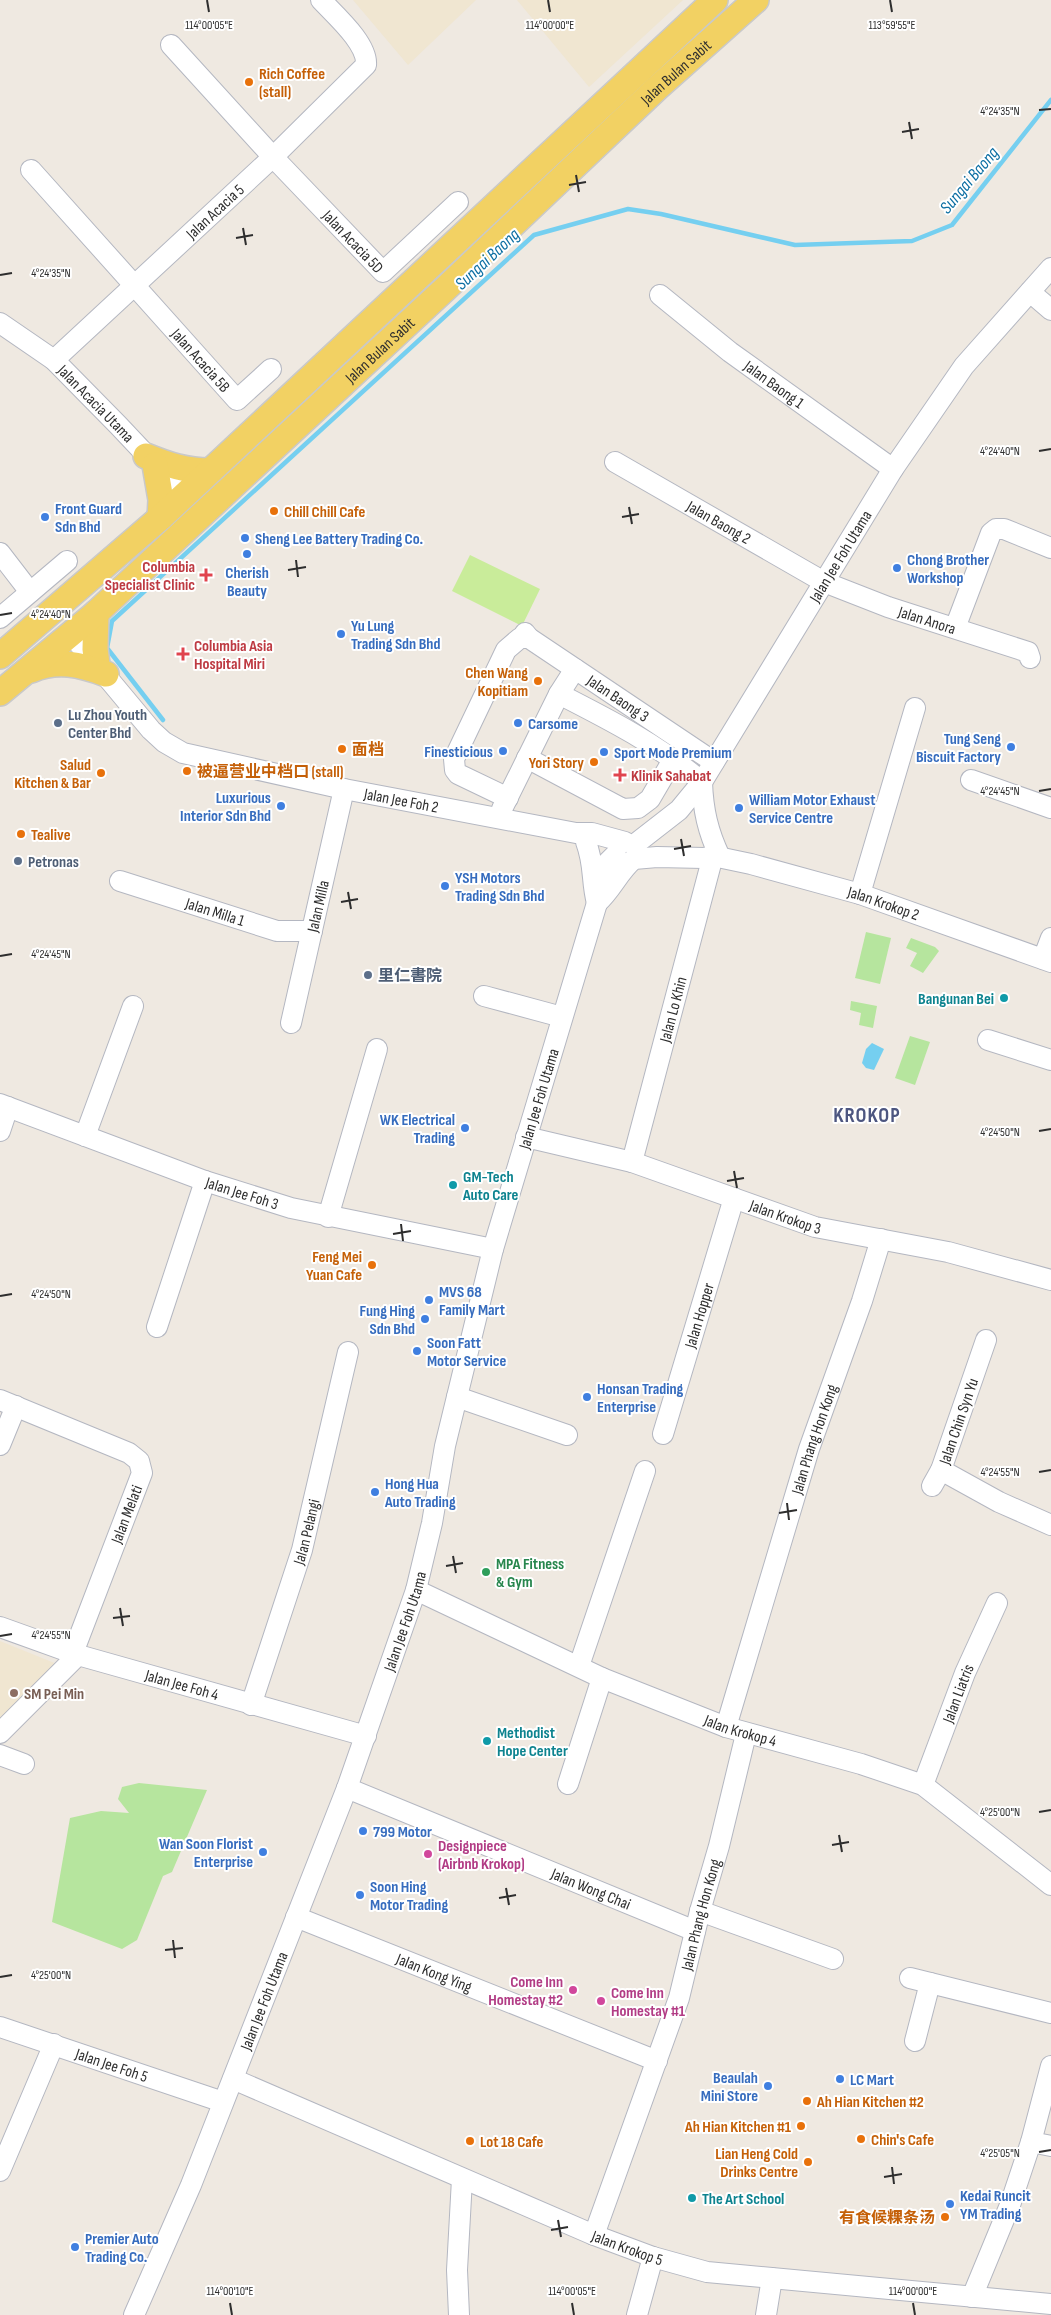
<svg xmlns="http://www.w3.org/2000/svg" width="1051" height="2315" font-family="'Sofia Sans Condensed','Noto Sans SC',sans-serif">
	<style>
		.education { fill: #f0e6d1 }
		.green { fill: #b6e59e }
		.pitch { fill: #c9ec9a }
		.water { fill: #75cff0 }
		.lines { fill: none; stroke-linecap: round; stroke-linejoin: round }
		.stream { stroke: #75cff0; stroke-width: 4.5 }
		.minor-casing { stroke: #b4b7c1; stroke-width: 22 }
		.major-casing { stroke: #c9c9c9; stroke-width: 28 }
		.minor { stroke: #fff; stroke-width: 20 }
		.major { stroke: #f2d163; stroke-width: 25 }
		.ticks { fill: none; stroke: #2e2e2e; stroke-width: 2 }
		.food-dot { fill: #e8710a; stroke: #fff; stroke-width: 2 }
		.shop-dot { fill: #3f7fe0; stroke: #fff; stroke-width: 2 }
		.health-dot { fill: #e0444e; stroke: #fff; stroke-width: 2 }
		.service-dot { fill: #5c6f8a; stroke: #fff; stroke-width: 2 }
		.culture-dot { fill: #0f9aa8; stroke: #fff; stroke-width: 2 }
		.leisure-dot { fill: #2e9e5b; stroke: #fff; stroke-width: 2 }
		.education-dot { fill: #8d6e63; stroke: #fff; stroke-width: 2 }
		.hotel-dot { fill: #d1479c; stroke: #fff; stroke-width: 2 }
		.labels { text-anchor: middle; stroke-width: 4; stroke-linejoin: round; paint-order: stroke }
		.street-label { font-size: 16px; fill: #2e2e2e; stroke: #fff }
		.food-label { font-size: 16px; font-weight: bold; fill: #c56008; stroke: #fff; text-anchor: start }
		.shop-label { font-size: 16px; font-weight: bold; fill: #366cbe; stroke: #fff; text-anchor: start }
		.health-label { font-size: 16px; font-weight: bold; fill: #be3a42; stroke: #fff; text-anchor: start }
		.service-label { font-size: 16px; font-weight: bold; fill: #4e5e75; stroke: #fff; text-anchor: start }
		.culture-label { font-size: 16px; font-weight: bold; fill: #0d838f; stroke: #fff; text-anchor: start }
		.leisure-label { font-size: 16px; font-weight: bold; fill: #27864d; stroke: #fff; text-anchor: start }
		.education-label { font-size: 16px; font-weight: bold; fill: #785e54; stroke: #fff; text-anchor: start }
		.hotel-label { font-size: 16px; font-weight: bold; fill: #b23c85; stroke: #fff; text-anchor: start }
		.water-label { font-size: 18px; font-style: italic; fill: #0d6fa3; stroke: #fff }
		.district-label { font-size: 21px; font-weight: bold; letter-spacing: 1px; fill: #4d5680; stroke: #fff }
		.ticks-label { font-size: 12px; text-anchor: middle; fill: #2e2e2e; stroke: #fff; stroke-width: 4; stroke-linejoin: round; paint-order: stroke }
	</style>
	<rect width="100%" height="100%" fill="#efe9e1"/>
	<g class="education">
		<polygon points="353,0 476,0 408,65"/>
		<polygon points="517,0 683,0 589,87"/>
		<polygon points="0,1641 57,1664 0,1722"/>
	</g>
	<g class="green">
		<polygon points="866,932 891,938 880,984 855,978"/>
		<polygon points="911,938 935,947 939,951 923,973 910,966 917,953 906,948"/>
		<polygon points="851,1001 877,1006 873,1028 859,1025 861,1013 850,1010"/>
		<polygon points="910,1036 930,1042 915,1085 895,1078"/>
		<polygon points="139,1783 207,1790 172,1872 163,1876 137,1940 122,1949 52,1922 70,1818 101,1811 129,1813 118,1799 122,1787"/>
	</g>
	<polygon class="pitch" points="470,555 540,589 522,626 452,591"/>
	<polygon class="water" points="872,1043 884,1049 874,1070 866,1068 862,1063 866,1049"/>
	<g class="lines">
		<polyline class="stream" points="163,720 107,648 112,621 534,235 628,209 661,214 795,245 912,241 952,225 1051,100"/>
		<g class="minor-casing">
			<g id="minor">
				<path id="s1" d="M 171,45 L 273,157 L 383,272 L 458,202"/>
				<path id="s2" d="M 31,170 L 237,400 L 271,369"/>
				<polyline points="1030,292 1051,310"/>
				<path id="s3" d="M 660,295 L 730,352 L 893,469"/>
				<path id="s4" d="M 0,323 L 54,360 L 118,425 L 184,495"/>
				<path id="s5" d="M 54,360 L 273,157 L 366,65 C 368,44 336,16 321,0"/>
				<path id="s6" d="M 615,462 L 824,582 L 888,607 L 1028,652 L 1030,658"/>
				<polyline points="0,553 30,592"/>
				<polyline points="0,618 67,561"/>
				<polyline points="955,628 991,533 996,529 1004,529 1051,548"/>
				<path id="s7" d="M 525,633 L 529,638 L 714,762"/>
				<path id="s8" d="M 71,634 L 151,730 L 164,742 L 183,753 L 344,789 L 576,833 L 592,833 L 625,842"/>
				<path d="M 559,694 C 610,720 659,745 702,782 C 703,810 708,832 720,857"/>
				<polyline points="527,758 623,809 638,808 650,799 674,758"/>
				<polyline points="971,780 1051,808"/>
				<polyline points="508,798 458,774 455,770 454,759 506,650 520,638 529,638"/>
				<polyline points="502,809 559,694 575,669"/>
				<path d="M 586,842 C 595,866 591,881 597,903"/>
				<path id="s9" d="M 634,845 L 679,810 L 702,782 L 893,469 L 964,366 L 1051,268"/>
				<path id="s10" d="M 120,881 L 277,931 L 312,931"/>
				<polyline points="595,883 605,865 616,854"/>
				<polyline points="860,894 915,708"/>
				<path id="s11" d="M 597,903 C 612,890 619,871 634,859 L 657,857 L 704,858 L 713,856 L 751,864 L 860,894 L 1051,962"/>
				<polyline points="1043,959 1051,938"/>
				<polyline points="484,996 562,1017"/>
				<path id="s12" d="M 291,1023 L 344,789"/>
				<polyline points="988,1040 1051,1060"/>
				<path id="s13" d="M 0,1104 L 205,1181 L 291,1208 L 493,1249"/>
				<polyline points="0,1131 8,1107"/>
				<polyline points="85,1136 133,1006"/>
				<path id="s14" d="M 526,1137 L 632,1162 L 815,1227 L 948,1252 L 1051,1280"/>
				<path id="s15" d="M 632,1162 L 713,856"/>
				<polyline points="328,1217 377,1049"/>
				<polyline points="157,1327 205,1181"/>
				<polyline points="986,1340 941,1470 999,1502 1051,1525"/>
				<polyline points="457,1397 567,1435"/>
				<polyline points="0,1400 129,1453 139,1461 142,1473 73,1653"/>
				<path id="s16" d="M 663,1434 L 734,1198"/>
				<polyline points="0,1445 16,1406"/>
				<polyline points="932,1486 941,1470"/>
				<path id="s17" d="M 416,1590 L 602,1678 L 726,1727 L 861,1764 L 923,1785 L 1051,1885"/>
				<path id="s18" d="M 0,1627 L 78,1655 L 366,1736"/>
				<polyline points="579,1666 645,1471"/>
				<path id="s19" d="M 251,1705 L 302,1550 L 348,1352"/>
				<path id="s20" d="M 726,1727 L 809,1449 L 862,1301 L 881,1239"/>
				<polyline points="0,1733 78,1655"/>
				<polyline points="0,1755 24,1764"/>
				<polyline points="568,1784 602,1678"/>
				<path id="s21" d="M 923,1785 L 965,1673 L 997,1603"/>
				<path id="s22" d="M 347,1788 L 695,1931"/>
				<polyline points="700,1911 833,1959"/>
				<path id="s23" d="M 296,1917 L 657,2061"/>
				<polyline points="910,1978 1051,2013"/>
				<path id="s24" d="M 0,2027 L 223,2102"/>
				<polyline points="915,2041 930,1983"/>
				<path id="s25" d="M 233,2079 L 594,2235 L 653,2257 L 707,2272 L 1051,2304"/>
				<polyline points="1031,2142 1051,2146"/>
				<polyline points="0,2171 54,2044"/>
				<path id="s26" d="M 594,2235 L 679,1998 L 700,1911 L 719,1846 L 746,1734"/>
				<polyline points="972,2297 1010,2205 1031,2142 1051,2066"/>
				<path id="s27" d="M 134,2315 L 191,2185 L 347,1788 L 416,1590 L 432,1523 L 445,1446 L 493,1249 L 597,903"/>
				<polyline points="459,2315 457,2270 462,2179"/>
				<polyline points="637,2315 653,2257"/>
				<polyline points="766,2315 772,2278"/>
			</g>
		</g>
		<g class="major-casing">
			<g id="major">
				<path d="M 146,456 C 168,465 186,471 210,471"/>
				<polyline points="155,465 161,500 160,518"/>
				<polyline points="96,613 95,649 97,664"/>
				<polyline points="0,656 160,518 715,0"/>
				<path d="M 31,670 C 57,659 80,664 106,674"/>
				<path id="s28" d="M 0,693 L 96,613 L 445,289 L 657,88 L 756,0"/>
			</g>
		</g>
		<use href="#minor" class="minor"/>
		<use href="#major" class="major"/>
	</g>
	<path class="ticks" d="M 207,0 L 209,12M 548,0 L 550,12M 890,0 L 892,12M 1039,110 L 1051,109M 909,122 L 912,139M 902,132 L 919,129M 576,175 L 579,192M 569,185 L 586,182M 243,228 L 246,245M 236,238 L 253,235M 0,275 L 12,273M 1039,451 L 1051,449M 629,507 L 632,524M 622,517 L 639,514M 296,560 L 298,577M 288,570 L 306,567M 0,615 L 12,613M 1039,791 L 1051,789M 681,839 L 684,856M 674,849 L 691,846M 348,892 L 351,909M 341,902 L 358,899M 0,956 L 12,954M 1039,1131 L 1051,1129M 734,1171 L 737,1188M 727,1181 L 744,1178M 401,1224 L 403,1241M 393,1234 L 411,1231M 0,1296 L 12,1294M 1039,1472 L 1051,1470M 787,1503 L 789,1520M 779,1513 L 797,1510M 453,1556 L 456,1573M 446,1566 L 463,1563M 120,1608 L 123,1626M 113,1618 L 130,1616M 0,1636 L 12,1634M 1039,1812 L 1051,1810M 839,1835 L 842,1852M 832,1845 L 849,1842M 506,1888 L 509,1905M 499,1898 L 516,1895M 173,1940 L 175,1958M 165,1950 L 183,1948M 0,1977 L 12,1975M 1039,2152 L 1051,2150M 892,2167 L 894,2184M 884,2177 L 902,2174M 558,2220 L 561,2237M 551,2230 L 568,2227M 230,2303 L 232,2315M 572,2303 L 574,2315M 913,2303 L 915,2315"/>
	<g class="food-dot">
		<circle cx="249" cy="82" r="5"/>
		<circle cx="274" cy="511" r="5"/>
		<circle cx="538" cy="681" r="5"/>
		<circle cx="342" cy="749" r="5"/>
		<circle cx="594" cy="762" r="5"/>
		<circle cx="187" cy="771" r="5"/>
		<circle cx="101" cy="773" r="5"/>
		<circle cx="21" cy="834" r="5"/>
		<circle cx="372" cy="1265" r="5"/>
		<circle cx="807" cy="2101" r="5"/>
		<circle cx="801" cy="2126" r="5"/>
		<circle cx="861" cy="2139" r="5"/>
		<circle cx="470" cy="2141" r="5"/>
		<circle cx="808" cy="2162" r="5"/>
		<circle cx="945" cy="2217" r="5"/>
	</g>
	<g class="shop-dot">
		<circle cx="45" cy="517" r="5"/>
		<circle cx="245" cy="538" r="5"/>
		<circle cx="247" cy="554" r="5"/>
		<circle cx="897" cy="568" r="5"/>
		<circle cx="341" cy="634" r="5"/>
		<circle cx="518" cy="723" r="5"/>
		<circle cx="1011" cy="747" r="5"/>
		<circle cx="503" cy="751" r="5"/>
		<circle cx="604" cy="752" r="5"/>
		<circle cx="281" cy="806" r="5"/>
		<circle cx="739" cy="808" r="5"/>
		<circle cx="445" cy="886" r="5"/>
		<circle cx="465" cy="1128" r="5"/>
		<circle cx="429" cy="1300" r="5"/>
		<circle cx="425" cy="1319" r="5"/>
		<circle cx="417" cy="1351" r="5"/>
		<circle cx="587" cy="1397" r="5"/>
		<circle cx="375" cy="1492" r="5"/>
		<circle cx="363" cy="1831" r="5"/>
		<circle cx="263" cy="1852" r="5"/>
		<circle cx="360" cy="1895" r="5"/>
		<circle cx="840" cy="2079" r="5"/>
		<circle cx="768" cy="2086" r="5"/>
		<circle cx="950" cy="2204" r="5"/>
		<circle cx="75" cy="2247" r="5"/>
	</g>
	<g class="health-dot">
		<path d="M203.5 567.5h5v5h5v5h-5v5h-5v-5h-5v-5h5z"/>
		<path d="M180.5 646.5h5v5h5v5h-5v5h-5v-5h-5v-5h5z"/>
		<path d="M617.5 767.5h5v5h5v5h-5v5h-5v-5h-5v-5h5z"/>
	</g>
	<g class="service-dot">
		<circle cx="58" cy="723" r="5"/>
		<circle cx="18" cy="861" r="5"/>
		<circle cx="368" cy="975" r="5"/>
	</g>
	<g class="culture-dot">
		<circle cx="1004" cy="998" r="5"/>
		<circle cx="453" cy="1185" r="5"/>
		<circle cx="487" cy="1741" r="5"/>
		<circle cx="692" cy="2198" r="5"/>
	</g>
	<circle class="leisure-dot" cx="486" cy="1572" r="5"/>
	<circle class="education-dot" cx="14" cy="1693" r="5"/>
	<g class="hotel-dot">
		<circle cx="428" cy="1854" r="5"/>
		<circle cx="573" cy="1990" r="5"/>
		<circle cx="601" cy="2001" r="5"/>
	</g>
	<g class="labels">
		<g class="street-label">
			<text dy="6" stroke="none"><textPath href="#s28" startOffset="918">Jalan Bulan Sabit</textPath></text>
			<text dy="6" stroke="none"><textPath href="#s5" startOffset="219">Jalan Acacia 5</textPath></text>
			<text dy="6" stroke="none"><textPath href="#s1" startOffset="268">Jalan Acacia 5D</textPath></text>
			<text dy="6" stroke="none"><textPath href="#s28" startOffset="512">Jalan Bulan Sabit</textPath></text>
			<text dy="6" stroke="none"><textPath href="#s2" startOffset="255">Jalan Acacia 5B</textPath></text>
			<text dy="6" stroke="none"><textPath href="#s3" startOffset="145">Jalan Baong 1</textPath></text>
			<text dy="6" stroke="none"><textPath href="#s4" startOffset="126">Jalan Acacia Utama</textPath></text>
			<text dy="6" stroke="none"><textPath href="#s6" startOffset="120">Jalan Baong 2</textPath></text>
			<text dy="6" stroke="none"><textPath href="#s9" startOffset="358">Jalan Jee Foh Utama</textPath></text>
			<text dy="6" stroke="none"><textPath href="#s6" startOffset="351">Jalan Anora</textPath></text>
			<text dy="6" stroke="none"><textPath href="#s7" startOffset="114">Jalan Baong 3</textPath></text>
			<text dy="6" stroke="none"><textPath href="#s8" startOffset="388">Jalan Jee Foh 2</textPath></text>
			<text dy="6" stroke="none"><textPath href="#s11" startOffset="314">Jalan Krokop 2</textPath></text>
			<text dy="6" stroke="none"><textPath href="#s12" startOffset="120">Jalan Milla</textPath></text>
			<text dy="6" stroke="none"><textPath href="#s10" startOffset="100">Jalan Milla 1</textPath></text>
			<text dy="6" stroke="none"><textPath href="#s15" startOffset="158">Jalan Lo Khin</textPath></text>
			<text dy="6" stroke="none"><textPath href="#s27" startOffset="1285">Jalan Jee Foh Utama</textPath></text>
			<text dy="6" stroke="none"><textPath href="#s13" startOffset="258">Jalan Jee Foh 3</textPath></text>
			<text dy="6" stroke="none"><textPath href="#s14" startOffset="272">Jalan Krokop 3</textPath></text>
			<text dy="6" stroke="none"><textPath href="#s16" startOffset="124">Jalan Hopper</textPath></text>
			<text transform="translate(958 1421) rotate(-71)" y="6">Jalan Chin Syn Yu</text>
			<text dy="6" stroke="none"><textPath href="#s20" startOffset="301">Jalan Phang Hon Kong</textPath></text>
			<text transform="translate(126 1514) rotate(-69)" y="6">Jalan Melati</text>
			<text dy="6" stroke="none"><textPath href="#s19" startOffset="182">Jalan Pelangi</textPath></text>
			<text dy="6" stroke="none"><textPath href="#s27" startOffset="745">Jalan Jee Foh Utama</textPath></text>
			<text dy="6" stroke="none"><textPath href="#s18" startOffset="191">Jalan Jee Foh 4</textPath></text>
			<text dy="6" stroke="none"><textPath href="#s21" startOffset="98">Jalan Liatris</textPath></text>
			<text dy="6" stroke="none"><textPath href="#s17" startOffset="354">Jalan Krokop 4</textPath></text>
			<text dy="6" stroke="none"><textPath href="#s22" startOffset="264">Jalan Wong Chai</textPath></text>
			<text dy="6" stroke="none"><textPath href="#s26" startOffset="338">Jalan Phang Hon Kong</textPath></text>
			<text dy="6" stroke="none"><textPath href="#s23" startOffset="149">Jalan Kong Ying</textPath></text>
			<text dy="6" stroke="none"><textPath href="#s27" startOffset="340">Jalan Jee Foh Utama</textPath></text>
			<text dy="6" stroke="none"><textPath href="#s24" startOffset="118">Jalan Jee Foh 5</textPath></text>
			<text dy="6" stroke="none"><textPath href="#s25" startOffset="429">Jalan Krokop 5</textPath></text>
		</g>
		<g class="food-label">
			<text x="259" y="79">Rich Coffee<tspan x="259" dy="18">(stall)</tspan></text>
			<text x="284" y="517">Chill Chill Cafe</text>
			<text x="528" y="678" text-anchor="end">Chen Wang<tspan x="528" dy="18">Kopitiam</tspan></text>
			<text x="352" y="755">面档</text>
			<text x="584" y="768" text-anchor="end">Yori Story</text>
			<text x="91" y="770" text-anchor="end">Salud<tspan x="91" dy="18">Kitchen &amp; Bar</tspan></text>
			<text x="197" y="777">被逼营业中档口 (stall)</text>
			<text x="31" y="840">Tealive</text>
			<text x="362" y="1262" text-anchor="end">Feng Mei<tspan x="362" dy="18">Yuan Cafe</tspan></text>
			<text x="817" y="2107">Ah Hian Kitchen #2</text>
			<text x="791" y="2132" text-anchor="end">Ah Hian Kitchen #1</text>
			<text x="871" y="2145">Chin's Cafe</text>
			<text x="480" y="2147">Lot 18 Cafe</text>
			<text x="798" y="2159" text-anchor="end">Lian Heng Cold<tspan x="798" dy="18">Drinks Centre</tspan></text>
			<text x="935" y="2223" text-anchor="end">有食候粿条汤</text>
		</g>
		<g class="shop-label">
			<text x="55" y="514">Front Guard<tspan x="55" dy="18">Sdn Bhd</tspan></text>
			<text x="255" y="544">Sheng Lee Battery Trading Co.</text>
			<text x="907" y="565">Chong Brother<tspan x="907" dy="18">Workshop</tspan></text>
			<text x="247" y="578" text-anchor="middle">Cherish<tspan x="247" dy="18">Beauty</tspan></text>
			<text x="351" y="631">Yu Lung<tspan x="351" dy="18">Trading Sdn Bhd</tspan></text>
			<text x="528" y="729">Carsome</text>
			<text x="1001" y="744" text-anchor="end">Tung Seng<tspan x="1001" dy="18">Biscuit Factory</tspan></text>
			<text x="493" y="757" text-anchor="end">Finesticious</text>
			<text x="614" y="758">Sport Mode Premium</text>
			<text x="271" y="803" text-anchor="end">Luxurious<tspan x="271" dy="18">Interior Sdn Bhd</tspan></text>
			<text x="749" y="805">William Motor Exhaust<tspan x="749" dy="18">Service Centre</tspan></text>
			<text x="455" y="883">YSH Motors<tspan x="455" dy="18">Trading Sdn Bhd</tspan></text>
			<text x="455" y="1125" text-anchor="end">WK Electrical<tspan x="455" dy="18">Trading</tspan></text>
			<text x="439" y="1297">MVS 68<tspan x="439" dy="18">Family Mart</tspan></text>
			<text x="415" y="1316" text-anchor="end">Fung Hing<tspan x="415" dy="18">Sdn Bhd</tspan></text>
			<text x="427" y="1348">Soon Fatt<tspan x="427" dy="18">Motor Service</tspan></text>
			<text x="597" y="1394">Honsan Trading<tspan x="597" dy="18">Enterprise</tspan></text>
			<text x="385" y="1489">Hong Hua<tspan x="385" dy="18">Auto Trading</tspan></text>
			<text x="373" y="1837">799 Motor</text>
			<text x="253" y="1849" text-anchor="end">Wan Soon Florist<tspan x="253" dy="18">Enterprise</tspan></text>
			<text x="370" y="1892">Soon Hing<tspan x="370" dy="18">Motor Trading</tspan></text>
			<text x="758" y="2083" text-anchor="end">Beaulah<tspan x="758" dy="18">Mini Store</tspan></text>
			<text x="850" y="2085">LC Mart</text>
			<text x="960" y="2201">Kedai Runcit<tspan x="960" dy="18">YM Trading</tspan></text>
			<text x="85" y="2244">Premier Auto<tspan x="85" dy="18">Trading Co.</tspan></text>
		</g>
		<g class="health-label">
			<text x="195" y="572" text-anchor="end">Columbia<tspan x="195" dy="18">Specialist Clinic</tspan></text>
			<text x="194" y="651">Columbia Asia<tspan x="194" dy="18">Hospital Miri</tspan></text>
			<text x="631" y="781">Klinik Sahabat</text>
		</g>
		<g class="service-label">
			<text x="68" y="720">Lu Zhou Youth<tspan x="68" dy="18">Center Bhd</tspan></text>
			<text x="28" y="867">Petronas</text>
			<text x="378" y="981">里仁書院</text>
		</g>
		<g class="culture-label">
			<text x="994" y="1004" text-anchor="end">Bangunan Bei</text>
			<text x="463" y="1182">GM-Tech<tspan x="463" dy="18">Auto Care</tspan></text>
			<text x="497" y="1738">Methodist<tspan x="497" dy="18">Hope Center</tspan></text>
			<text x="702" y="2204">The Art School</text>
		</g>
		<g class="leisure-label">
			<text x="496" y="1569">MPA Fitness<tspan x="496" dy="18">&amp; Gym</tspan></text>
		</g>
		<g class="education-label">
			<text x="24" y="1699">SM Pei Min</text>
		</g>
		<g class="hotel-label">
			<text x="438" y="1851">Designpiece<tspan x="438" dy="18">(Airbnb Krokop)</tspan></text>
			<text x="563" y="1987" text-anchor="end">Come Inn<tspan x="563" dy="18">Homestay #2</tspan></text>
			<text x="611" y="1998">Come Inn<tspan x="611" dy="18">Homestay #1</tspan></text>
		</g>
		<g class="water-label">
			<text transform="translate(969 180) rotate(-50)" y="6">Sungai Baong</text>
			<text transform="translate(487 259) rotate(-43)" y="6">Sungai Baong</text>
		</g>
		<g class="district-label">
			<text x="867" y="1122">KROKOP</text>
		</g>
	</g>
	<g class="ticks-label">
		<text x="209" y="29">114°00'05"E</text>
		<text x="550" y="29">114°00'00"E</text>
		<text x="892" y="29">113°59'55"E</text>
		<text x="1000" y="115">4°24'35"N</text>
		<text x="51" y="277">4°24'35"N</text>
		<text x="1000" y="455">4°24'40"N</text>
		<text x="51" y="618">4°24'40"N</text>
		<text x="1000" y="795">4°24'45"N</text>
		<text x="51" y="958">4°24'45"N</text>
		<text x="1000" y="1136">4°24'50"N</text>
		<text x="51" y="1298">4°24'50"N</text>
		<text x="1000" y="1476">4°24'55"N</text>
		<text x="51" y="1639">4°24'55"N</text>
		<text x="1000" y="1816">4°25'00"N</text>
		<text x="51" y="1979">4°25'00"N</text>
		<text x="1000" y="2157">4°25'05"N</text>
		<text x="230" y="2295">114°00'10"E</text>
		<text x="572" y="2295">114°00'05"E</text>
		<text x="913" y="2295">114°00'00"E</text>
	</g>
</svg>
